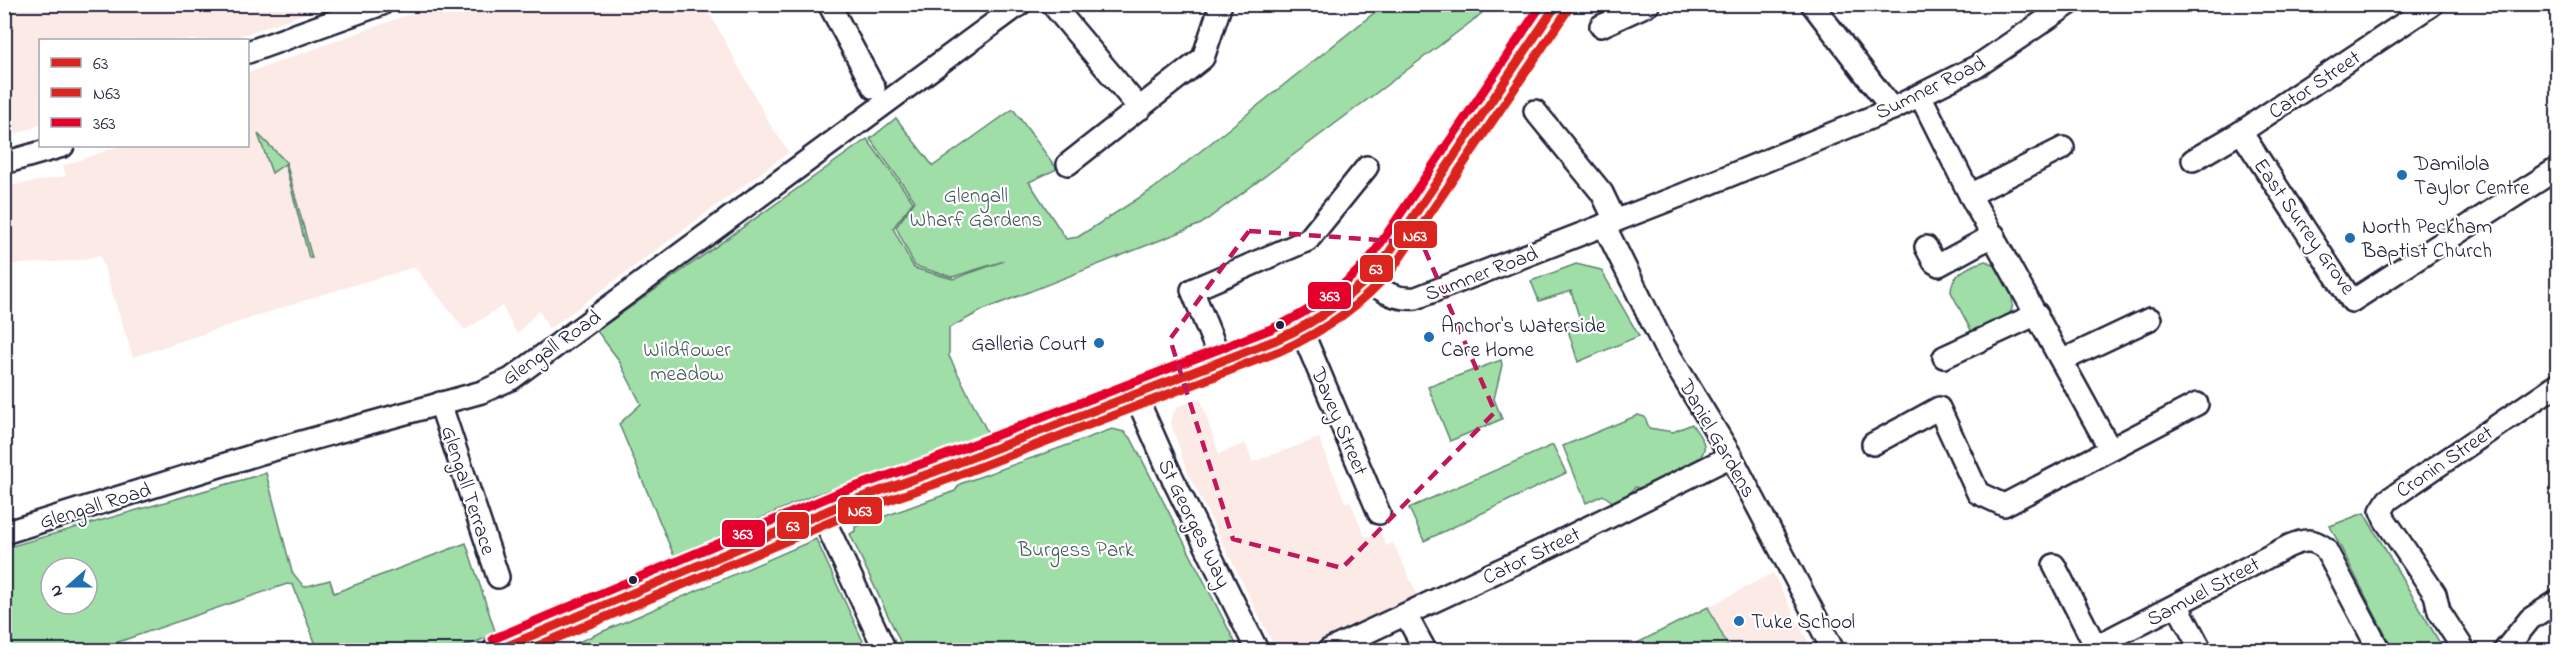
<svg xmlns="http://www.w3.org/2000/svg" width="2562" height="655" font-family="'Indie Flower',sans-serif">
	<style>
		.built { fill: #fbeae6 }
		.green { fill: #9fdea7; stroke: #608071; stroke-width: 1.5; fill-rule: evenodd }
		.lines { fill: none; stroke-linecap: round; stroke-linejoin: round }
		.minor-casing { stroke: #22223b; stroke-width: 26 }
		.secondary-casing { stroke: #22223b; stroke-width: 33 }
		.minor { stroke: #fff; stroke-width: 21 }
		.secondary { stroke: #fff; stroke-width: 28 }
		.bus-1-casing { stroke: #fff; stroke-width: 14 }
		.bus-2-casing { stroke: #fff; stroke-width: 14 }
		.bus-3-casing { stroke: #fff; stroke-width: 14 }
		.bus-1 { stroke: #dc241f; stroke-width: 9 }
		.bus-2 { stroke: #dc241f; stroke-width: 9 }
		.bus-3 { stroke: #e4002b; stroke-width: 9 }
		.marked { fill: none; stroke: #c2185b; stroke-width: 4.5; stroke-dasharray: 12 8; stroke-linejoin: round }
		.poi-dot { fill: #1f6fb2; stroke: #fff; stroke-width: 2 }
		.bus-dot { fill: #22223b; stroke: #fff; stroke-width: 2 }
		.labels { text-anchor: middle; stroke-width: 4.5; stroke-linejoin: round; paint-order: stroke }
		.street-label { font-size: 21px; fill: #22223b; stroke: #fff }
		.poi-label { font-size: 21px; fill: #22223b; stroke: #fff; text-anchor: start }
		.park-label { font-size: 21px; fill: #485a5b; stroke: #fff }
		.line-badge { stroke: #fff; stroke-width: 2 }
		.badge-label { font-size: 16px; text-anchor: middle; font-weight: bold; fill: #fff }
	</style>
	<rect width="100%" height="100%" fill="#fff"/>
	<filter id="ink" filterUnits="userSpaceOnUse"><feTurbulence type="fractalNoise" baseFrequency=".0167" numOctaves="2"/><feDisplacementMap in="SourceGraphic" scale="12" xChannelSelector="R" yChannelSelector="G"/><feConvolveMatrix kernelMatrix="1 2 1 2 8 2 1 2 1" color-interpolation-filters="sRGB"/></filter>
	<g filter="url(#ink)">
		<g class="built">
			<polygon points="5,4 329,4 329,5 229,40 40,40 40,125 5,138"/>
			<polygon points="435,5 705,5 771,126 789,152 549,329 539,310 517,334 502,306 465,330 415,267 317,296 133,357 100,255 80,260 5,265 4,187 66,176 63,166 119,146 248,146 248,73"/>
			<polygon points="1200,398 1219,454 1245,443 1253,462 1319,438 1345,502 1350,501 1365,537 1381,532 1386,546 1393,543 1418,596 1298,650 1276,650 1187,471 1170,420 1177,407"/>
			<polygon points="1773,573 1812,650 1640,650 1637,644"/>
		</g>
		<g class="green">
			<polygon points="1384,5 1491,5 1475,19 1201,224 983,310 949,328 949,356 989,435 814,495 674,556 619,424 641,404 618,359 597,331 867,139 913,202 893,228 914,268 953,279 1004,261 952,277 915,266 896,227 915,201 870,139 896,118 933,166 1013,109 1057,169 1029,182 1066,239 1078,237 1153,189"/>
			<polygon points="258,134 286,162 312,258 309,258 285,164 272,173"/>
			<path d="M 1985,261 C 1997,264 1999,271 2005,281 C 2025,318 2003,318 1973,334 L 1951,292 C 1950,274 1970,266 1985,261 Z"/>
			<polygon points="1576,264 1601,270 1639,336 1578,362 1567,327 1581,323 1571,291 1539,301 1531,281"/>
			<polygon points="1501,360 1502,365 1494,399 1502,419 1450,441 1428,387"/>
			<path d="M 1638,415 L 1645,417 L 1649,428 L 1673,432 L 1692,424 C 1695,430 1703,438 1704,445 C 1708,466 1655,482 1639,488 L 1635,487 L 1628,496 L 1614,503 L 1603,495 L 1586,503 L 1563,446 Z"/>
			<polygon points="1112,429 1124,432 1132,440 1239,650 904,650 850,534 855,531 855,527 955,491 960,484"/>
			<polygon points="1553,445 1566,473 1424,541 1409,508"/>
			<path d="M 266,473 L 292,572 L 304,587 L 330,580 L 334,593 L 466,543 L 496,634 L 455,650 L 318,650 L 293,585 L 287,584 L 95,650 L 5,650 L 5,548 ZM 51,568 L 87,568 L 87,604 L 51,604 Z"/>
			<polygon points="2364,513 2444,650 2393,650 2330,526"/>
			<polygon points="816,539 867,650 560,650"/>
			<polygon points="1708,607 1730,650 1640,650 1637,643"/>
		</g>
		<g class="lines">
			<g class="minor-casing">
				<g id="minor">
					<polyline points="829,4 874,88"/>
					<polyline points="1052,4 1140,109"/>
					<polyline points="1812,4 1892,109"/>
					<polyline points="1601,26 1649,4"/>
					<polyline points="248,52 382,4"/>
					<polyline points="1920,95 1970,195 2110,449"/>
					<polyline points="1535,111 1602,193 1615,220"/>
					<polyline points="2241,132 2352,301 2558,168"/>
					<polyline points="2193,160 2241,132 2433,4"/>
					<polyline points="4,163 63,146"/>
					<polyline points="1068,164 1203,58 1221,4"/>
					<polyline points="1970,195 2063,148"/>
					<polyline points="1604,225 1664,346 1731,456 1833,650"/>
					<polyline points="1926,247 1934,262 1939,265 1994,235"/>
					<path d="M 1368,281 C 1384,292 1396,300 1416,298 L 1682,195 L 1892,109 L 1976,67 L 2069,4"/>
					<polyline points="1301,329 1379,513"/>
					<polyline points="1944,357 2037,314"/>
					<polyline points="2063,360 2150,319"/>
					<polyline points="1221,361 1192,290 1308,240 1367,167"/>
					<polyline points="1135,394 1169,471 1257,650"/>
					<polyline points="440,403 498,577"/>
					<polyline points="1873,444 1939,408 1978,493 2004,505 2197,404"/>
					<polyline points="821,513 885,650"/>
					<polyline points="4,533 258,454 482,392 511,379 1020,4"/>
					<polyline points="2054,565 2096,647"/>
					<polyline points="2177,605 2201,650"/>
					<polyline points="1406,615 1425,650"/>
					<polyline points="1329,650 1547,548 1731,456"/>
					<path d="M 2089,650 L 2289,546 C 2303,540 2312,538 2325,548 L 2379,650"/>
					<polyline points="2464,650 2439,611 2435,594 2385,520 2381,511 2388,500 2558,384"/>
					<polyline points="2505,650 2530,619 2558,601"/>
				</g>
			</g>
			<g class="secondary-casing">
				<path id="secondary" d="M 498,650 L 848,502 L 934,472 L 1276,340 C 1319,322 1355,297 1384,260 L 1557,4"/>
			</g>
			<use href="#minor" class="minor"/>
			<use href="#secondary" class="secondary"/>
			<g class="bus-1-casing">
				<path id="bus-1" d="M 498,650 L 848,502 L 934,472 L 1276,340 C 1319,321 1354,296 1384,260 L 1557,4"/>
			</g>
			<g class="bus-2-casing">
				<path id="bus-2" d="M 528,650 L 852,513 L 938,483 L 1280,351 C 1325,331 1362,305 1393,268 L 1567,11"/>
			</g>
			<g class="bus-3-casing">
				<path id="bus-3" d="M 493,639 L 843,491 L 930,461 L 1271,329 C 1312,311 1346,287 1374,253 L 1542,4"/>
			</g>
			<use href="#bus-1" class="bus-1"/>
			<use href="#bus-2" class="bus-2"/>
			<use href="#bus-3" class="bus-3"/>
		</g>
	</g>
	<path class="marked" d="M 1249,231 L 1422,243 L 1495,412 L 1342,568 L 1233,539 L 1170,339 Z"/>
	<g class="poi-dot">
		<circle cx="2402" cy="175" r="6"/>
		<circle cx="2350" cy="238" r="6"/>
		<circle cx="1429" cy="337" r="6"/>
		<circle cx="1099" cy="343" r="6"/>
		<circle cx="1739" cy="621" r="6"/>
	</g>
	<g class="bus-dot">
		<circle cx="1280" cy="325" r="5"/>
		<circle cx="633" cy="580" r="5"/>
	</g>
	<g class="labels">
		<g class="street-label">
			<text transform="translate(2314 84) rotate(-34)" y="7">Cator Street</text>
			<text transform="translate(1930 87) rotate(-26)" y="7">Sumner Road</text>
			<text transform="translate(2305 226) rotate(55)" y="7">East Surrey Grove</text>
			<text transform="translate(1481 273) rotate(-21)" y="7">Sumner Road</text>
			<text transform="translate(551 347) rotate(-35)" y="7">Glengall Road</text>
			<text transform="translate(1340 421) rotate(67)" y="7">Davey Street</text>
			<text transform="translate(1718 438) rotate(60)" y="7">Daniel Gardens</text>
			<text transform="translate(2444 461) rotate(-34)" y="7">Cronin Street</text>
			<text transform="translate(469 490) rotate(72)" y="7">Glengall Terrace</text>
			<text transform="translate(95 505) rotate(-17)" y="7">Glengall Road</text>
			<text transform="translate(1195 523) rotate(64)" y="7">St Georges Way</text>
			<text transform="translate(1531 555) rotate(-26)" y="7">Cator Street</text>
			<text transform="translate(2203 591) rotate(-28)" y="7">Samuel Street</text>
		</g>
		<g class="poi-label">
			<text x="2414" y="170">Damilola<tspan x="2414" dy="24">Taylor Centre</tspan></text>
			<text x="2362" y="233">North Peckham<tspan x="2362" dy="24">Baptist Church</tspan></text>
			<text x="1441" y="332">Anchor's Waterside<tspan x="1441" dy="24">Care Home</tspan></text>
			<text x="1087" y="350" text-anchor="end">Galleria Court</text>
			<text x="1751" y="628">Tuke School</text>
		</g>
		<g class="park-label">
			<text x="976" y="202">Glengall<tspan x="976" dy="24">Wharf Gardens</tspan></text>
			<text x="687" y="356">Wildflower<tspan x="687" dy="24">meadow</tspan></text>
			<text x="1076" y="556">Burgess Park</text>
		</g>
	</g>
	<g class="line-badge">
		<rect x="1393" y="220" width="45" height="29" rx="6" fill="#dc241f"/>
		<rect x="1359" y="254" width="35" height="29" rx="6" fill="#dc241f"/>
		<rect x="1307" y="281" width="45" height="29" rx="6" fill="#e4002b"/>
		<rect x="837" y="496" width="46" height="29" rx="6" fill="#dc241f"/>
		<rect x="776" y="511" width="34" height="29" rx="6" fill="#dc241f"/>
		<rect x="721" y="519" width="45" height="29" rx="6" fill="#e4002b"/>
	</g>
	<g class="badge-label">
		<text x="1415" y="241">N63</text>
		<text x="1376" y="274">63</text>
		<text x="1330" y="301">363</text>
		<text x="860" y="516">N63</text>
		<text x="793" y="531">63</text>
		<text x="743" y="539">363</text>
	</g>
	<rect width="2562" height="655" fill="none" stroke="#fff" stroke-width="24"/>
	<rect x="12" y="12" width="2538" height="631" fill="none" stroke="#22223b" stroke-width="2" filter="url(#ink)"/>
	<rect x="39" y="39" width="210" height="108" fill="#ffffff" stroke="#a7a7b1" stroke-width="1.5"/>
	<rect x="51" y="58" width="30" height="9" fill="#dc241f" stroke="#a7a7b1" stroke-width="1.5"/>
	<text x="93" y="69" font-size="18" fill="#22223b">63</text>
	<rect x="51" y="88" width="30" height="9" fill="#dc241f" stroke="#a7a7b1" stroke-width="1.5"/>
	<text x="93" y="99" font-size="18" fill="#22223b">N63</text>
	<rect x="51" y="118" width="30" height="9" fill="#e4002b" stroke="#a7a7b1" stroke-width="1.5"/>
	<text x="93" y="129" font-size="18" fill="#22223b">363</text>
	<g transform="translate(69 586) rotate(249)"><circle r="28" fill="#ffffff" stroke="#a7a7b1" stroke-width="1.5"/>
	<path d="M0-4.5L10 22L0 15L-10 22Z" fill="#1f6fb2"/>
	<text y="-9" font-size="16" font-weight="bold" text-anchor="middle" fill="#22223b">N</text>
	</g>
</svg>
